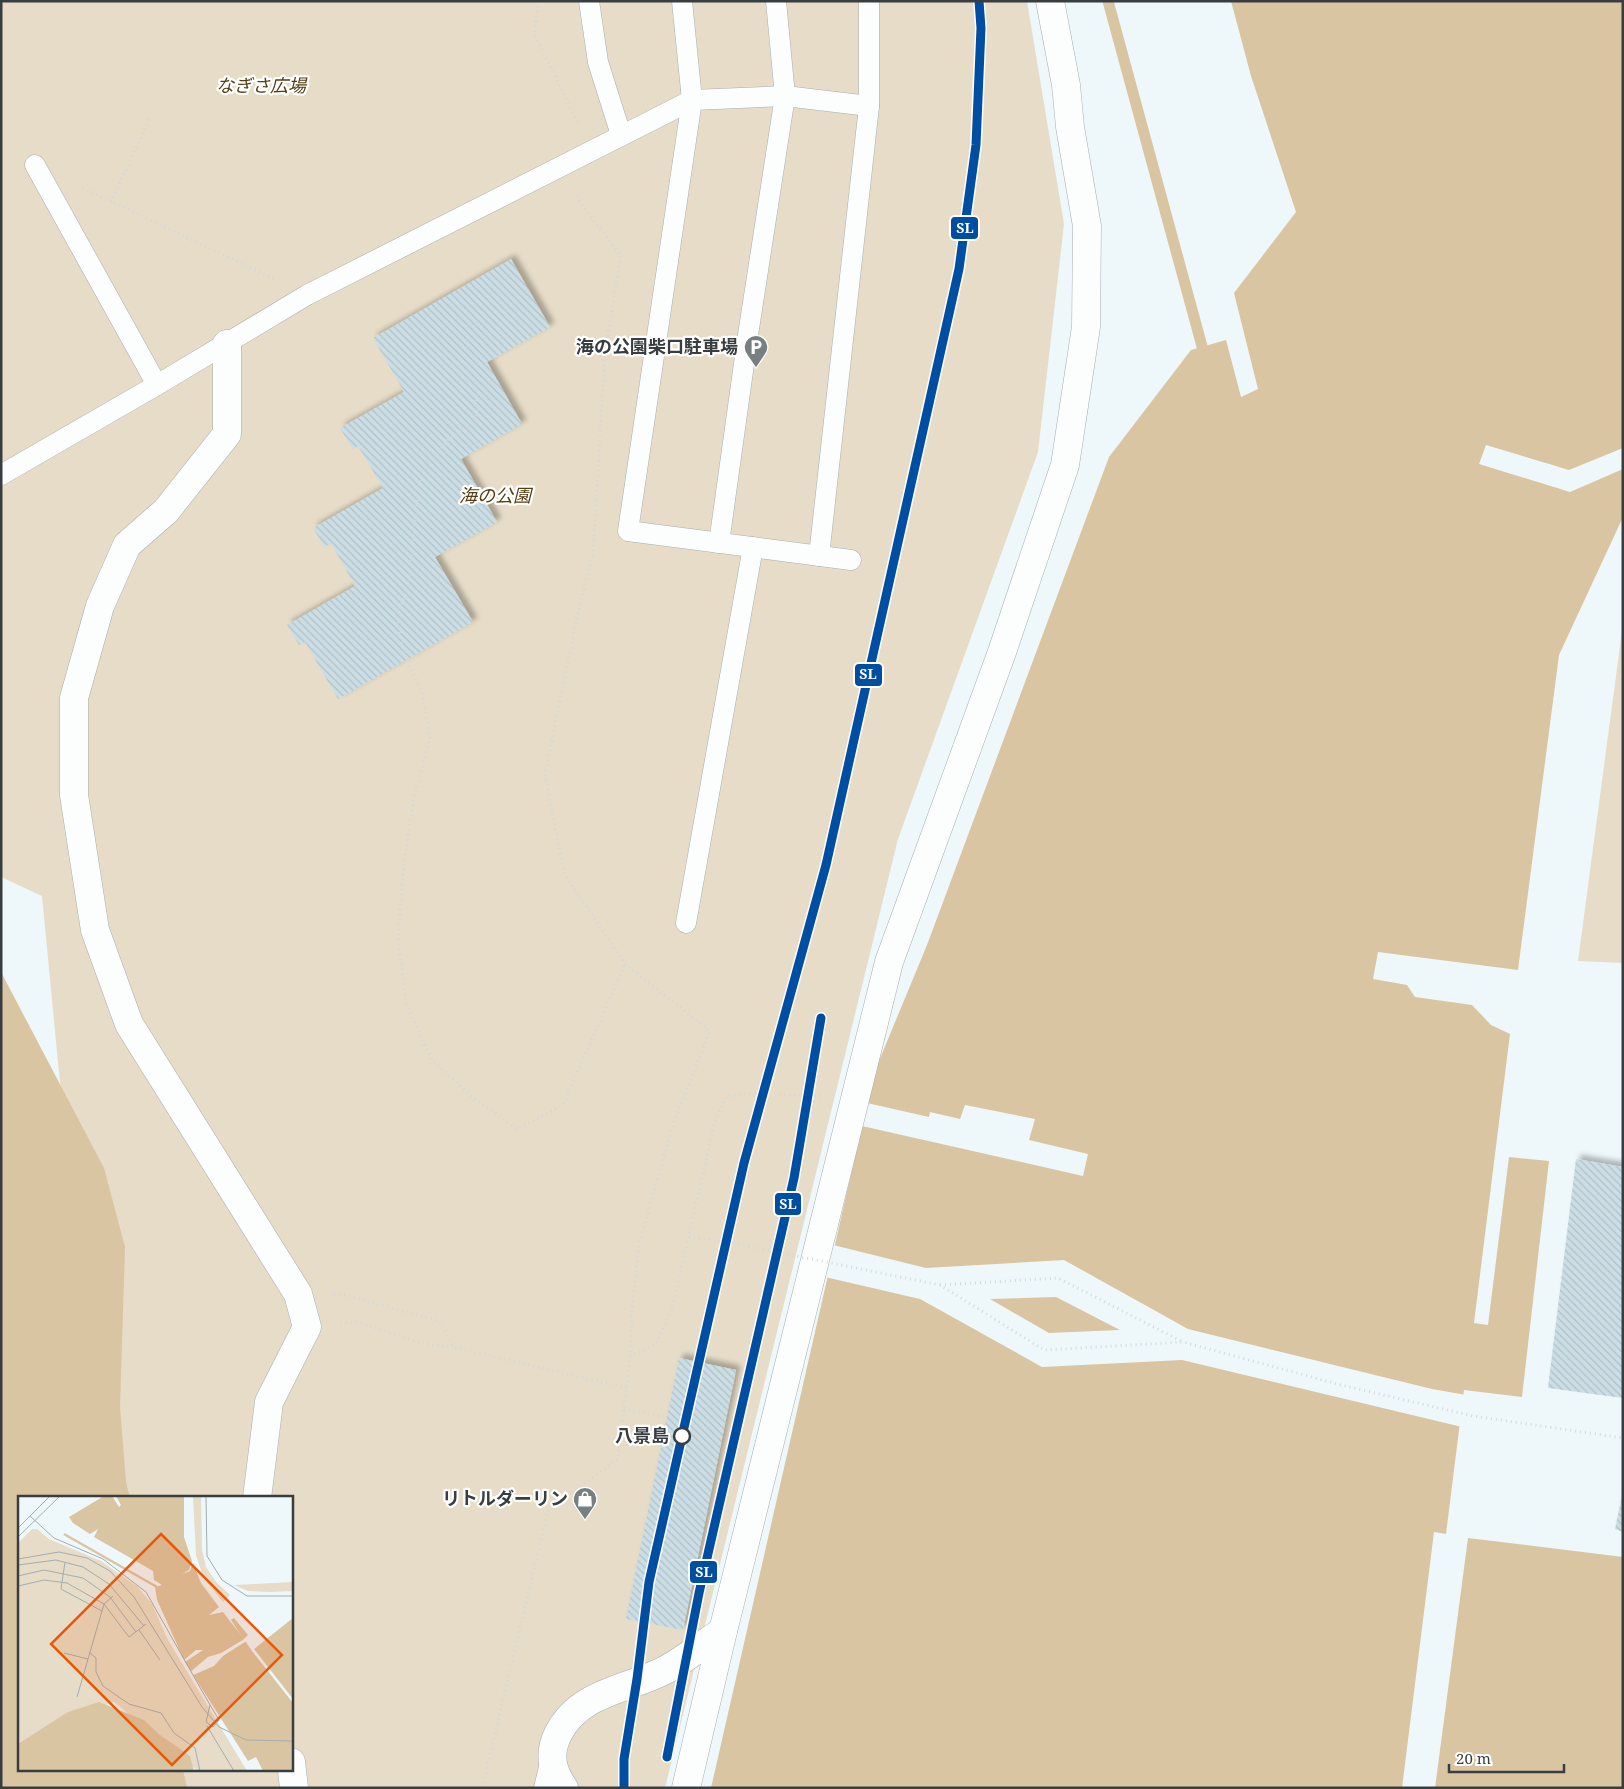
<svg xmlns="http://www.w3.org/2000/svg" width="1624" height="1789" font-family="'Noto Serif','Noto Sans JP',serif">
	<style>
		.green { fill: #e6dcc7 }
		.water { fill: #dac5a2 }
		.pier { fill: #eef7fa; fill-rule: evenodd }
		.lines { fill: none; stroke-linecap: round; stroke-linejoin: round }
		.stream { stroke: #dac5a2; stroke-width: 11 }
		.building { fill: url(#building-back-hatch); filter: url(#shadow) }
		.service-casing { stroke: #a8aeb0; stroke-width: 21 }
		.pedestrian-casing { stroke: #a8aeb0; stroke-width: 29 }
		.minor-casing { stroke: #a8aeb0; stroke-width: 29 }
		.path { stroke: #d5d8d9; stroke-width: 3; stroke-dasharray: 1 4; stroke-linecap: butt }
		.service { stroke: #fcfefe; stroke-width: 20 }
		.pedestrian { stroke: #fcfefe; stroke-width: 28 }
		.minor { stroke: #fcfefe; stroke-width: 28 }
		.path-bridge { stroke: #d5d8d9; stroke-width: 3; stroke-dasharray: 1 4; stroke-linecap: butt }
		.rail-1-casing { stroke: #fff; stroke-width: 12 }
		.rail-1 { stroke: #004ea2; stroke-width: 9 }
		.stop-dot { fill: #fff; stroke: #383e40; stroke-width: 2.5 }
		.labels { text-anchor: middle; stroke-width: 4.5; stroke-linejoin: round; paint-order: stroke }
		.park-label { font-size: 18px; font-style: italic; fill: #553d14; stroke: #fff }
		.poi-label { font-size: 18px; font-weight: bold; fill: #383e40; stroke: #fff; text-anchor: end }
		.stop-label { font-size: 18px; font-weight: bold; fill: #383e40; stroke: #fff; text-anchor: end }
		.inset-river { fill: none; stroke: #dac5a2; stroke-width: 2.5 }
		.inset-road { fill: none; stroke: #a5adb0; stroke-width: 1 }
		.view { fill: #e8590c; fill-opacity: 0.15; stroke: #e8590c; stroke-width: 2.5 }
		.inset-edge { fill: none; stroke: #383e40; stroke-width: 2.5 }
		.line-badge { stroke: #fff; stroke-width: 2 }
		.badge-label { font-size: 14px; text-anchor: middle; font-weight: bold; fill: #fff }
	</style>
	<defs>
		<pattern id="building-back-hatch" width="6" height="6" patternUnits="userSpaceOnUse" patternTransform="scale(1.25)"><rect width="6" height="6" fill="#ccdee5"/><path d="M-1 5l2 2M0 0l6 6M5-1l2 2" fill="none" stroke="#b0c0c6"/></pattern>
		<filter id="shadow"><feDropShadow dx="4.5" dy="-4.5" stdDeviation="2.5" flood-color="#0004"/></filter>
	</defs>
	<rect width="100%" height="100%" fill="#eef7fa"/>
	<g class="green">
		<polygon points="1,1 1027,1 1064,224 1038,452 898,839 665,1788 127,1788 125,1770 291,1770 291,1498 100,1498 42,896 1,877"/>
		<polygon points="1623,629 1623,963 1578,961 1622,631"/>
	</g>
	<g class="water">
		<polygon points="1231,1 1623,1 1623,448 1569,470 1486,445 1479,464 1570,492 1623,469 1623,517 1559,655 1518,970 1378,952 1373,979 1407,985 1415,997 1472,1005 1491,1025 1510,1034 1474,1323 1488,1325 1509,1157 1549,1161 1522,1397 1464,1390 1446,1534 1434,1532 1402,1788 711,1788 862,1126 1083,1176 1088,1154 1029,1140 1035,1119 965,1105 960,1119 930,1112 929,1117 867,1103 874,1073 927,945 1109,457 1191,350 1226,340 1241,397 1258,389 1234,293 1296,212 1251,76"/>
		<polygon points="1,972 104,1168 125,1247 120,1407 126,1482 130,1498 19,1498 19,1770 183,1770 187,1788 1,1788"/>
		<polygon points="1468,1538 1623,1557 1623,1788 1435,1788"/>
	</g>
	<path class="pier" d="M 833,1245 L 926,1268 L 1064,1260 L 1188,1329 L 1432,1389 L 1466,1395 L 1462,1427 L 1182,1360 L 1042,1367 L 920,1299 L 825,1277 ZM 1056,1297 L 1120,1330 L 1119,1330 L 1049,1333 L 990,1299 Z"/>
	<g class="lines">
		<polyline class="stream" points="1108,1 1206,361"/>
	</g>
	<g class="building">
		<polygon points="511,259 550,327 487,362 522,424 461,459 497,522 435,557 473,622 338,699 305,642 299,645 287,625 355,586 331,543 324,547 313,528 383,488 358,446 353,449 340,428 404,392 373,338"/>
		<polygon points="1576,1159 1623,1167 1623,1398 1548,1388"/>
		<polygon points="679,1358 736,1370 683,1630 626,1619"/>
		<polygon points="1622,1496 1623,1496 1623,1532 1615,1529"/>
	</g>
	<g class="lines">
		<g class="service-casing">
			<g id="service">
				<polyline points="589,1 598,62 621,135"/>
				<polyline points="682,1 692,100 628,531 851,560"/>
				<polyline points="35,165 157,385"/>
				<polyline points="1,475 157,385 307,295 692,100 785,96 869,106"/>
				<polyline points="719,543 748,335 785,96 776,1"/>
				<polyline points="819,556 869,106 869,1"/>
				<polyline points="686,923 753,547"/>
				<polyline points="544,1788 551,1759"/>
			</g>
		</g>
		<g class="pedestrian-casing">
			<g id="pedestrian">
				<polyline points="227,344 227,434 166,511 127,545 100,606 74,698 74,795 95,930 129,1024 298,1294 307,1327 269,1402 257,1498"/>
				<polyline points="291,1762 294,1788"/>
			</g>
		</g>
		<g class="minor-casing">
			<g id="minor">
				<path d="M 564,1788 C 552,1771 548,1754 558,1734 C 580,1690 630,1690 669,1668 C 688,1657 705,1643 723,1631"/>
				<polyline points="686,1788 723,1631 889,962 1002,652 1065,465 1086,327 1087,226 1070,127 1066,85 1050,1"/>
			</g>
		</g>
		<g class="path">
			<polyline points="538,1 534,33 579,125"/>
			<polyline points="83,188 274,279"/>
			<polyline points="111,202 150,118"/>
			<polyline points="476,395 477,420 448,440 421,473 414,529 409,584 397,616 407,662 421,690 430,738 414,797 404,864 398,939 406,1003 432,1060 473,1098 517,1129 563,1105 625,964"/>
			<polyline points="940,1285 1058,1278 1183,1342"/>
			<polyline points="334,1294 341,1294 439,1321 454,1347 627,1388"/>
			<polyline points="341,1323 358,1322 424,1344 453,1347"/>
			<polyline points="630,1356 655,1345 672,1309 715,1121 727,1096 751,1093 821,1096"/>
			<polyline points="624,1409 667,1417"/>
			<polyline points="482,1788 548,1511 618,1459 630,1356 632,1310 639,1243 674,1122 710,1031 625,964 564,874 545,774 578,612 593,555 605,351 621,256 574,194"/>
		</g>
		<use href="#service" class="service"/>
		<use href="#pedestrian" class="pedestrian"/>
		<use href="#minor" class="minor"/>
		<polyline class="path-bridge" points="689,1237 727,1242 940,1285 1044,1350 1183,1342 1341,1385 1473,1416 1623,1438"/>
		<g class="rail-1-casing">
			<g id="rail-1">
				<polyline points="667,1757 699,1593 794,1178 821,1018"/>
				<polyline points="624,1788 624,1759 637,1679 649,1582 744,1163 826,865 959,269 976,145 981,28 979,1"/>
			</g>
		</g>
		<use href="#rail-1" class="rail-1"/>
	</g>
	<defs>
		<g id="parking-pin" transform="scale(1.25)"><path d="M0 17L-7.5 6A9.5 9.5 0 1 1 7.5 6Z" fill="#787f81" stroke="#fff"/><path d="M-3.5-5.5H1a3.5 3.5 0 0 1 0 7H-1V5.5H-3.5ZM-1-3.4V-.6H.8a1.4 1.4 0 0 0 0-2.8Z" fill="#fff"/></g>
		<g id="shop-pin" transform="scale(1.25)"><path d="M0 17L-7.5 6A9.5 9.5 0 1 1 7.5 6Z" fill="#787f81" stroke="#fff"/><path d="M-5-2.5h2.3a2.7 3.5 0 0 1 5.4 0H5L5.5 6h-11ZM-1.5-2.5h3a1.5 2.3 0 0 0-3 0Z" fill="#fff"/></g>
	</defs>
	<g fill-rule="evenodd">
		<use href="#parking-pin" x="756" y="347"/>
		<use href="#shop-pin" x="585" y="1499"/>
	</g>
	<circle class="stop-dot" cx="682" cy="1436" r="8"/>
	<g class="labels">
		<g class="park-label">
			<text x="261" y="92">なぎさ広場</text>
			<text x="495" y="502">海の公園</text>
		</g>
		<g class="poi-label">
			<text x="738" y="353">海の公園柴口駐車場</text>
			<text x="568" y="1505">リトルダーリン</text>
		</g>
		<g class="stop-label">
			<text x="669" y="1442">八景島</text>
		</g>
	</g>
	<g transform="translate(18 1496)">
		<rect width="275" height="275" fill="#eef7fa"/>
		<path d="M 175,0 L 183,0 L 184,54 L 188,71 L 198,86 L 212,99 L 205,106 L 185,81 L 178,59 ZM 14,33 L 19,33 L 31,43 L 83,65 L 120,91 L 134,108 L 150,144 L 229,275 L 180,275 L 96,206 L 36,228 L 0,256 L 0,47 ZM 275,86 L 275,95 L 252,96 L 230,95 L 216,89 Z" fill="#e6dcc7"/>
		<path d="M 86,0 L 94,0 L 101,11 L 103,9 L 98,0 L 166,0 L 166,41 L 174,65 L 171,74 L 164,78 L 172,75 L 175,67 L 183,87 L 201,111 L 191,119 L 205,116 L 222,138 L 213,124 L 216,122 L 230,139 L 226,143 L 234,155 L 275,207 L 275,275 L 245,275 L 238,261 L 230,265 L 167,166 L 185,154 L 178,154 L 166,164 L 139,104 L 137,91 L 144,89 L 136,84 L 135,75 L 76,41 L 80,33 L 72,38 L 55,27 L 51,21 ZM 275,122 L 275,203 L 236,153 ZM 81,206 L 126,224 L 142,239 L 172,260 L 176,275 L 0,275 L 0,248 L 50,216 Z" fill="#dac5a2"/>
		<path d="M 233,139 L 230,144 L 205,160 L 196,170 L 173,180 L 171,177 L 190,161 L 203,157 Z" fill="#eef7fa"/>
		<path class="inset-river" d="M 46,38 L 139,91"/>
		<path class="inset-road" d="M 188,0 L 189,60 L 204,84 L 229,100 L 275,100M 12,20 L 36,42 L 85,63 L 128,96 L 192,209 L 188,226 L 195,231 L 201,224 L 192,209M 0,32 L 32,0M 0,41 L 42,0M 0,63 L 41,56 L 69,62 L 92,75 L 116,101 L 184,211 L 201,231 L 228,244 L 275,245M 47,66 L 43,93 L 84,115M 0,69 L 38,64 L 65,71 L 91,88 L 126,130M 0,80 L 26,74 L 65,82 L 92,101 L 118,136M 0,90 L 26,84 L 49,87 L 86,108 L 111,141 L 128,128M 121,134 L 142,164M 71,156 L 78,162 L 78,176 L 85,190 L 111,208 L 143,217 L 156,237 L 177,252 L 182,275M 46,157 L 70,163M 59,201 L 86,108 L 95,100M 189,230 L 216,275"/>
		<path class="view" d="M 143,38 L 264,159 L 154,269 L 33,148 Z"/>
		<rect width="275" height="275" class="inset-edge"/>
	</g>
	<g class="line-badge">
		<rect x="950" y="216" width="29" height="24" rx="5" fill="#004ea2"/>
		<rect x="854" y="663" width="29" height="24" rx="5" fill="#004ea2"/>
		<rect x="774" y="1192" width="28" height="24" rx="5" fill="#004ea2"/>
		<rect x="689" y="1560" width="29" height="24" rx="5" fill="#004ea2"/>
	</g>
	<g class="badge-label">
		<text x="965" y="233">SL</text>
		<text x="868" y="679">SL</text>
		<text x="788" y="1209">SL</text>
		<text x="704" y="1577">SL</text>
	</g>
	<rect width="1624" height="1789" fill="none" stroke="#383e40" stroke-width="5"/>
	<path d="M1449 1764v8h115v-8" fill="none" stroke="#383e40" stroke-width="2.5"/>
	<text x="1456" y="1764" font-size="15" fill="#383e40" stroke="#ffffff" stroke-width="4" paint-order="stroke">20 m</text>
</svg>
